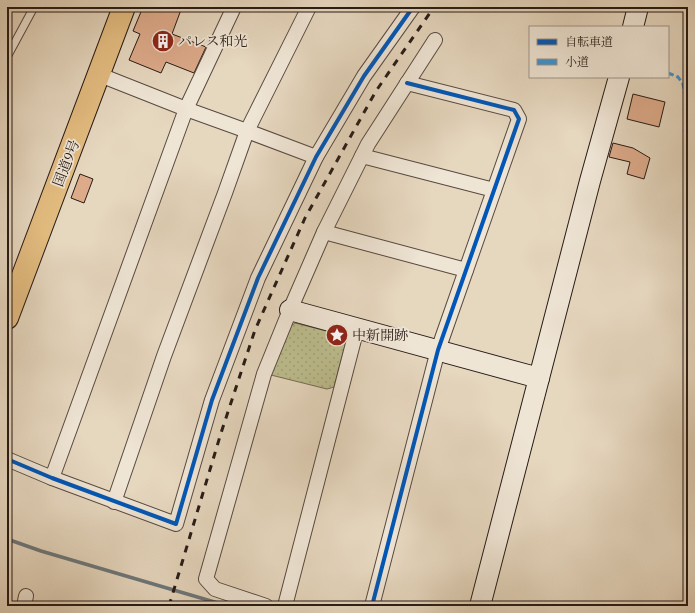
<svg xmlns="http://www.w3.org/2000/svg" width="695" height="613" font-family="Cardo,'Noto Serif JP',serif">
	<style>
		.park { fill: url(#park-dots); stroke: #726c52 }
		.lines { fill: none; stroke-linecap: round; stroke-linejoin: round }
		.stream { stroke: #6e787b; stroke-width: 3.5 }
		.building { fill: #ddaa8a; stroke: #271b16 }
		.lane-casing { stroke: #574a40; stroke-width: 9 }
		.street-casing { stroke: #574a40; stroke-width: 16 }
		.secondary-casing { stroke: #271b16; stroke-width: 22 }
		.highway-casing { stroke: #271b16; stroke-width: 24 }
		.lane { stroke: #efe5d5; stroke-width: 7 }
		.street { stroke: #efe5d5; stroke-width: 14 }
		.secondary { stroke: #efe5d5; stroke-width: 20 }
		.highway { stroke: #e3bc80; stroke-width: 22 }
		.rail { stroke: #271b16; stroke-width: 3; stroke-dasharray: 7 7; stroke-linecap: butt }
		.quiet { stroke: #3b94d4; stroke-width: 3; stroke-dasharray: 6 3; stroke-linecap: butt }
		.cycleway-casing { stroke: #efe5d5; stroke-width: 6 }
		.cycleway { stroke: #0057b8; stroke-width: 4 }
		.labels { text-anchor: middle; stroke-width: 3.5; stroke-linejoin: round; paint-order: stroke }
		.poi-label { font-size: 14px; fill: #271b16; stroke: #efe5d5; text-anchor: start }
		.street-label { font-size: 14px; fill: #271b16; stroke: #efe5d5 }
	</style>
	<defs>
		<pattern id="park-dots" width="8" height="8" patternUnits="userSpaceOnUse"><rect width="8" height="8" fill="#bcbc8d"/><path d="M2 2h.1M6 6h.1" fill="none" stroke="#a2a179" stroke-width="1.8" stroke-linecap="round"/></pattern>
	</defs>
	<rect width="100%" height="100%" fill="#e6d7bf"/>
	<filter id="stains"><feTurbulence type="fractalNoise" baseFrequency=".005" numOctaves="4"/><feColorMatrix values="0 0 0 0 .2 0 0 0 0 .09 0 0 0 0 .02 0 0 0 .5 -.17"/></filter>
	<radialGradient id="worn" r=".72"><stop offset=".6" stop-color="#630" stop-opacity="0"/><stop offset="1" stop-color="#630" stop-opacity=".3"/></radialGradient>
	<polygon class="park" points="295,323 342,335 346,342 334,387 327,389 271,375 288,328"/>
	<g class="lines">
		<polyline class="stream" points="7,539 41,551 228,606"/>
	</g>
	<g class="building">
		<polygon points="143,7 182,7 172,34 206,47 194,73 166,62 161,73 129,60 140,34 133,31"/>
		<polygon points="633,94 665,102 659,127 627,119"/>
		<polygon points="613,143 633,148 650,158 644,179 627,174 630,162 609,157"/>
		<polygon points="80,174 93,179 84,203 71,198"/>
	</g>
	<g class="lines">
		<g class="lane-casing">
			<polyline id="lane" points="7,57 34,7"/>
		</g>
		<g class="street-casing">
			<g id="street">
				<polyline points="100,75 186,109 247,131 316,157"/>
				<polyline points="362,156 494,190"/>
				<polyline points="324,232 466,270"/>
				<polyline points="7,459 52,478 176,524 212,400 258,278 316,157 364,76 413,7"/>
				<polyline points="52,478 186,109 234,7"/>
				<polyline points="114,502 164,356 225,193 247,131 309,7"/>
				<polyline points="24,606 26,596"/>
				<polyline points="266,606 215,589 206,579 264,374 290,310 324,232 368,144 435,40"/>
				<polyline points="285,606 357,328"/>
				<polyline points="372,606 438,350 519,119 514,110 407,83"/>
			</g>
		</g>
		<g class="secondary-casing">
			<g id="secondary">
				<polyline points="633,27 638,7"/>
				<polyline points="290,310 539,378"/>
				<polyline points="480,606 590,181 619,77"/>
			</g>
		</g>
		<g class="highway-casing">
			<polyline id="highway" points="7,318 124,7"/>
		</g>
		<use href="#lane" class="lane"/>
		<use href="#street" class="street"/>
		<use href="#secondary" class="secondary"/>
		<use href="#highway" class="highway"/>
		<polyline class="rail" points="169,606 221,433 255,330 305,218 376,91 434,7"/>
		<g class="quiet">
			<polyline points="668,73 678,77 683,84 688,115"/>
			<polyline points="684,132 688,118"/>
		</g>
		<g class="cycleway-casing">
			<g id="cycleway">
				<polyline points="7,459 52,478 176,524 212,400 258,278 316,157 364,76 413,7"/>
				<polyline points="372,606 438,350 519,119 514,110 407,83"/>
			</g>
		</g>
		<use href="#cycleway" class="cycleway"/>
	</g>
	<defs>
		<g id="building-disc" transform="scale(1.15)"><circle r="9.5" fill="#8f2418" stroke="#efe5d5"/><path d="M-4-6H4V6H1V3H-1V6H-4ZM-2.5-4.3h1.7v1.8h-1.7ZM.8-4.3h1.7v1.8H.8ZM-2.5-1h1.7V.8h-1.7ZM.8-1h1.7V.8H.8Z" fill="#fff"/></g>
		<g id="sight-disc" transform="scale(1.15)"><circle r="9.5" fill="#8f2418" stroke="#efe5d5"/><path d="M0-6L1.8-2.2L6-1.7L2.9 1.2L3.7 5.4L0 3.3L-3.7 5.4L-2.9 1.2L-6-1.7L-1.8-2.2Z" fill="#fff"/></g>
	</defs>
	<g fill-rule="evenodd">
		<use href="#building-disc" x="163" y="41"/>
		<use href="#sight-disc" x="337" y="335"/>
	</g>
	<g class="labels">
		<g class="poi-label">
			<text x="178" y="46">パレス和光</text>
			<text x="352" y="340">中新開跡</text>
		</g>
		<g class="street-label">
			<text transform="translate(66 163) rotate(-69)" y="5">国道9号</text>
		</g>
	</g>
	<rect width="695" height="613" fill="none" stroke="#e6d7bf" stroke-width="24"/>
	<rect x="8" y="8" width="679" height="597" fill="none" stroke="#271b16" stroke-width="2"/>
	<rect x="12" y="12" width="671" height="589" fill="none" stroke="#271b16"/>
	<rect x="529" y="26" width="140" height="52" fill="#efe5d5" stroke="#9f9489"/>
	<rect x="537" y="39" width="20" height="6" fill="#0057b8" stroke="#9f9489"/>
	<text x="565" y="46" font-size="12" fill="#271b16">自転車道</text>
	<rect x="537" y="59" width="20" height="6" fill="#3b94d4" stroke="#9f9489"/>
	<text x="565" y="66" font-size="12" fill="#271b16">小道</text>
	<rect width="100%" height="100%" filter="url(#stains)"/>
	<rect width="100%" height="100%" fill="url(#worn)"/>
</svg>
